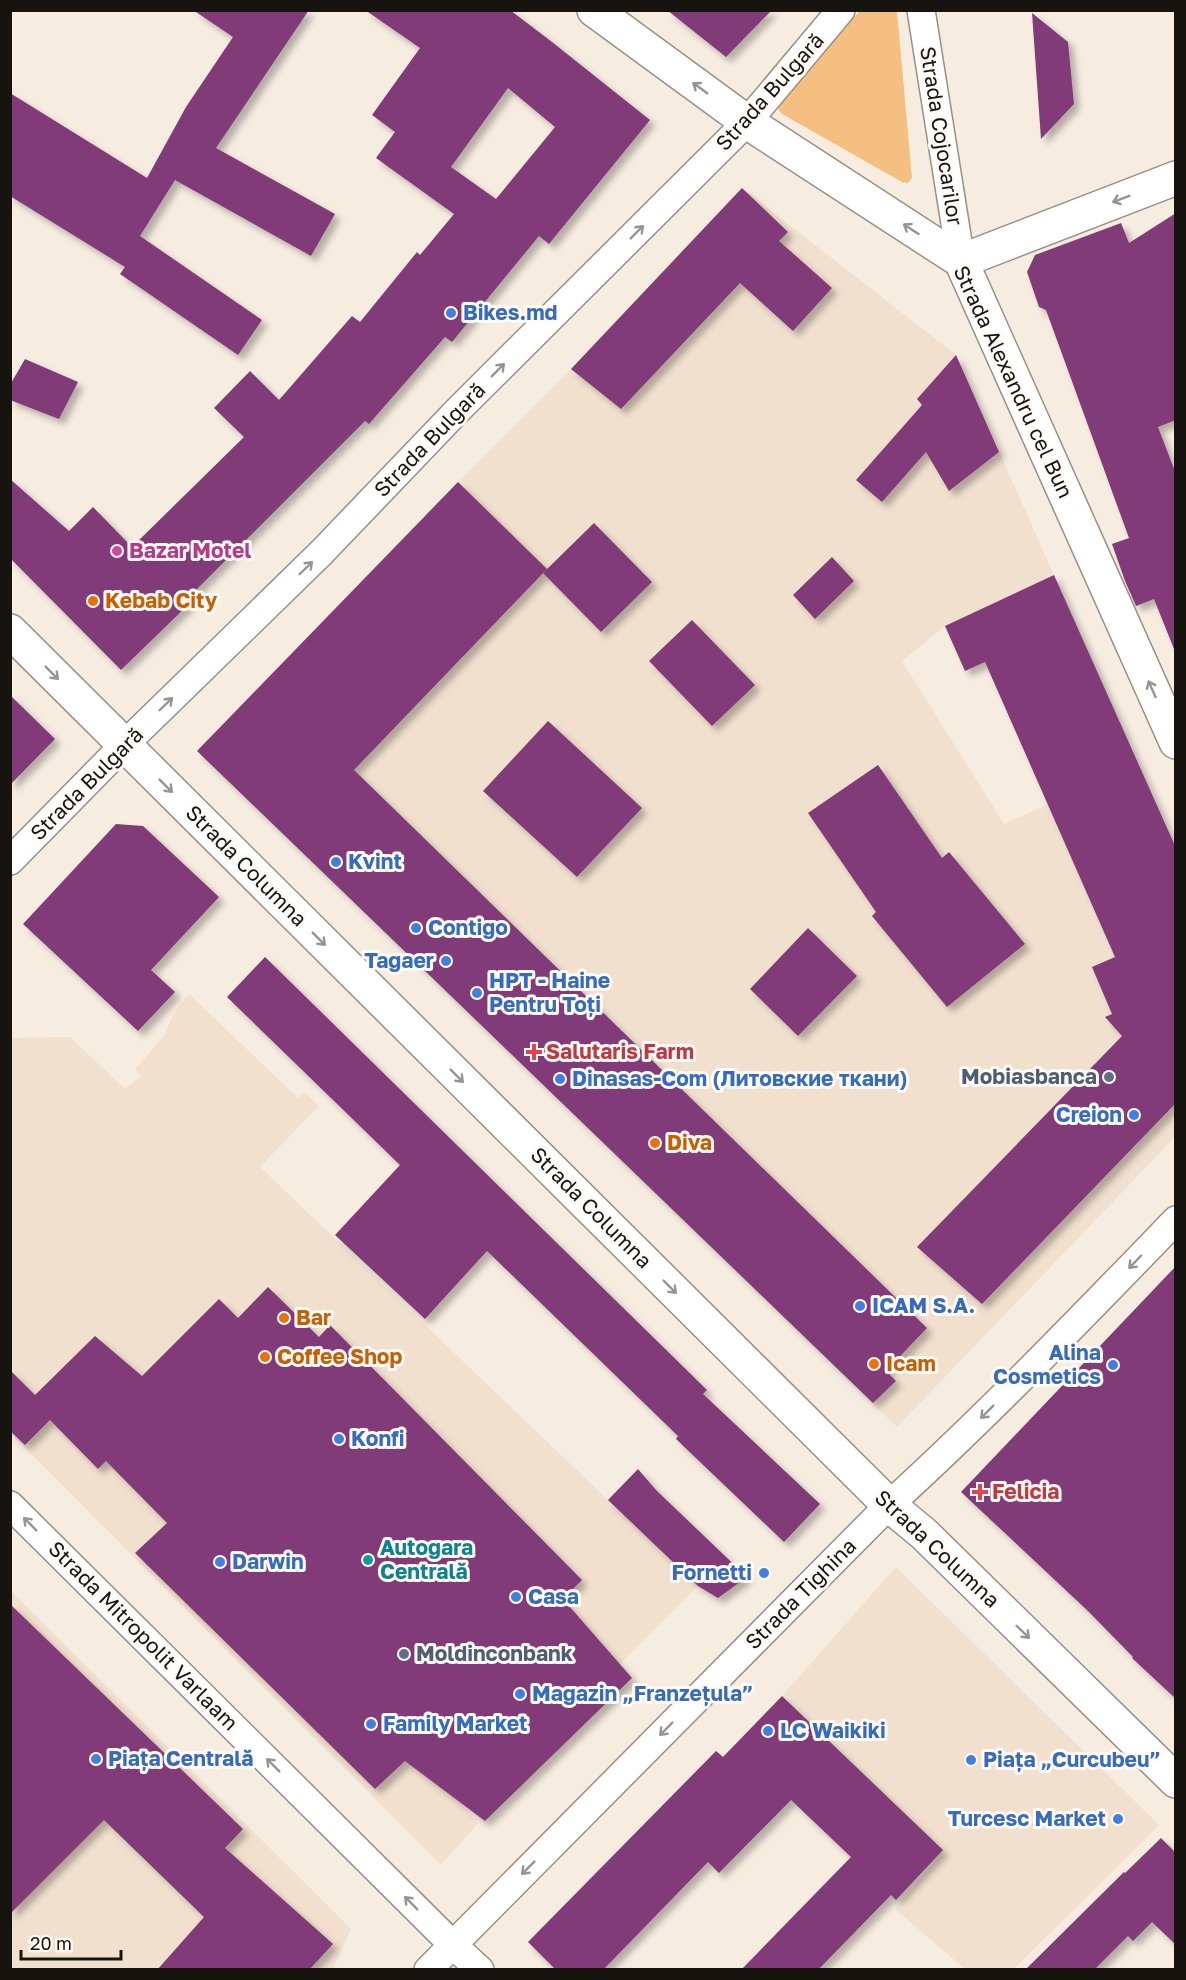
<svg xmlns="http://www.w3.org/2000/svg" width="1186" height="1980" font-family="'Golos Text',sans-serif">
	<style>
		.built { fill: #f1e0ce }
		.green { fill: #f5bf82 }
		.building { fill: #813a78; fill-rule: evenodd; filter: url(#shadow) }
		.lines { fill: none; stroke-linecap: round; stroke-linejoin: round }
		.street-casing { stroke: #998f84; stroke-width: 30 }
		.secondary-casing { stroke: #998f84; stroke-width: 36 }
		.street { stroke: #fff; stroke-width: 27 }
		.secondary { stroke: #fff; stroke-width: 33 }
		.oneway { stroke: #979593 }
		.shop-dot { fill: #3f7fe0; stroke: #fffaf6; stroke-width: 2 }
		.hotel-dot { fill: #d1479c; stroke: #fffaf6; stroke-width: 2 }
		.food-dot { fill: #e8710a; stroke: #fffaf6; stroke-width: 2 }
		.health-dot { fill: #e0444e; stroke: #fffaf6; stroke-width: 2 }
		.service-dot { fill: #5c6f8a; stroke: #fffaf6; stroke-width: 2 }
		.culture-dot { fill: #0f9aa8; stroke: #fffaf6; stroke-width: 2 }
		.labels { text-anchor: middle; stroke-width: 6; stroke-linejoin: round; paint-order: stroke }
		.street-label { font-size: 21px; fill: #171410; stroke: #fffaf6 }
		.shop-label { font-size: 21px; font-weight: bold; fill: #366cbe; stroke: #fffaf6; text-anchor: start }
		.hotel-label { font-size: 21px; font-weight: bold; fill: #b23c85; stroke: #fffaf6; text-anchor: start }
		.food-label { font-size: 21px; font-weight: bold; fill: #c56008; stroke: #fffaf6; text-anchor: start }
		.health-label { font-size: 21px; font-weight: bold; fill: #be3a42; stroke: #fffaf6; text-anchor: start }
		.service-label { font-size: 21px; font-weight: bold; fill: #4e5e75; stroke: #fffaf6; text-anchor: end }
		.culture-label { font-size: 21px; font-weight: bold; fill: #0d838f; stroke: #fffaf6; text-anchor: start }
	</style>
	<defs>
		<filter id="shadow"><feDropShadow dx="5.5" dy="5.5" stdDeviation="3" flood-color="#0004"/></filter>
	</defs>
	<rect width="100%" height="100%" fill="#f7ece0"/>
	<g class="built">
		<polygon points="742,188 956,355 1054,575 945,626 902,661 1004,824 1136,765 1175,851 1175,1137 897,1427 197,751 458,482 571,369"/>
		<polygon points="189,994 298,1098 304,1092 319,1106 260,1167 698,1586 617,1667 446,1786 478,1823 441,1865 11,1434 10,1038 70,1037 125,1089 141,1076 135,1069 164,1036 175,1011"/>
		<polygon points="896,1567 1159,1825 1014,1969 965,1969 895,1909 943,1850 782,1696"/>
		<polygon points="10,1590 351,1929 333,1969 11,1969"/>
	</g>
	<polygon class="green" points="860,11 897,11 912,178 908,183 902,182 782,114 775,105 776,96"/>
	<g class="building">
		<polygon points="193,10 309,10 216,148 335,214 311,256 175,180 140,236 262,320 238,355 120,274 125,267 10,196 10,93 147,178 186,107 233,37"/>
		<path d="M 365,10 L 510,10 L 552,42 L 650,120 L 549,244 L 539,236 L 452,342 L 445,337 L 369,424 L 365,421 L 185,601 L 189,604 L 121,670 L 10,558 L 10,479 L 69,531 L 93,507 L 132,547 L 244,437 L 214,408 L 250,371 L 279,400 L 352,316 L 360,322 L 417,252 L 420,255 L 454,214 L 376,158 L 395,132 L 372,115 L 420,48 ZM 508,88 L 555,127 L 496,199 L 451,167 Z"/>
		<polygon points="667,10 772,10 726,57"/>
		<polygon points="1032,13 1068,42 1074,104 1041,139"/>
		<polygon points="742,188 788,232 779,241 832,288 793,331 740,283 621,409 571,369"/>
		<polygon points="1176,213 1176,420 1158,427 1176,474 1174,649 1154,599 1136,606 1125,581 1112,544 1129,538 1046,310 1039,307 1027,272 1035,255 1121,223 1129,243"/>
		<polygon points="956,355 999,452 949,491 926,452 882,502 856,480 922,405 917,399"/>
		<polygon points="25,359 78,382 59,419 10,400 10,385"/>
		<polygon points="458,482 547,569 354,770 927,1328 886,1371 896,1381 873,1403 197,751"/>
		<polygon points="594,523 652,582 601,632 543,573"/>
		<polygon points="832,557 854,581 815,619 793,595"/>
		<polygon points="1054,575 1176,848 1176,1103 982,1304 917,1247 1122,1036 1105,1017 1112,1014 1092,967 1115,957 985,662 965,671 945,626"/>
		<polygon points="692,620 755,685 712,726 649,661"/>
		<polygon points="10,695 55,739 10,785"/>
		<polygon points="548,721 642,808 577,877 483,791"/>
		<polygon points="878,765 942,858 949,852 1025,944 947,1007 872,916 876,912 808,813"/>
		<polygon points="116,824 143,826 219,897 151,970 175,992 138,1031 23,924"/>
		<polygon points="808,928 857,976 798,1036 750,989"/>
		<polygon points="265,957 707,1390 703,1394 820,1504 784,1542 676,1439 678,1436 487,1251 425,1319 335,1235 400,1165 227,997"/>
		<polygon points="1176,1266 1176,1699 1132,1658 1133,1657 1088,1611 961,1492"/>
		<polygon points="268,1287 319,1337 330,1325 582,1580 563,1599 632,1678 485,1821 405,1761 375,1789 135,1553 167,1523 106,1461 98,1469 50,1420 25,1445 10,1431 10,1370 35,1395 95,1336 142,1376 219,1299 238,1318"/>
		<polygon points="638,1469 656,1490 747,1577 718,1598 698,1586 608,1500"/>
		<polygon points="10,1604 243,1829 225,1848 333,1944 309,1970 157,1970 204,1917 104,1820 10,1914"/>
		<polygon points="782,1696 943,1850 896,1900 891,1895 818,1970 741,1970 851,1857 791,1800 719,1873 708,1862 603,1970 556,1970 528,1942 716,1751 723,1757"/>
		<polygon points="1161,1838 1176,1853 1176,1945 1152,1922 1133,1941 1128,1936 1094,1970 1025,1970 1124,1872 1125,1873"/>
	</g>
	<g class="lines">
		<g class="street-casing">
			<g id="street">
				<polyline points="921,10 961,261"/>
				<polyline points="10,861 124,745 322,552 457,411 747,122 841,10"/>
				<polyline points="10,1505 452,1944 480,1970"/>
				<path d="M 428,1970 L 889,1505 C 989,1414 1082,1317 1176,1220"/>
			</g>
		</g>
		<g class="secondary-casing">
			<g id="secondary">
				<polyline points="594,10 747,122 961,261 1176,742"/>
				<polyline points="961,261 1176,178"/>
				<polyline points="10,631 889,1505 924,1534 1176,1781"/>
			</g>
		</g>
		<use href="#street" class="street"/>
		<use href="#secondary" class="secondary"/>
	</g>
	<defs><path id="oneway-shaft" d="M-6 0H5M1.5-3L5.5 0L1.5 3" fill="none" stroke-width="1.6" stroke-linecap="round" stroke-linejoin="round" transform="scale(1.5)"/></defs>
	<g class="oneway">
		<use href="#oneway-shaft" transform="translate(700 88) rotate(-144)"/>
		<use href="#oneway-shaft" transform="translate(1121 199) rotate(159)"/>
		<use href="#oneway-shaft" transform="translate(911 229) rotate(-147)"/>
		<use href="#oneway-shaft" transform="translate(637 232) rotate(-45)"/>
		<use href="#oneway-shaft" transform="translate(498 370) rotate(-45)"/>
		<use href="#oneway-shaft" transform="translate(306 568) rotate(-44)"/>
		<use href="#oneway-shaft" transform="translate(52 673) rotate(45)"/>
		<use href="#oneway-shaft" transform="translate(1152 689) rotate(-114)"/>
		<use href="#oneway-shaft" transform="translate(166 704) rotate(-44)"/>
		<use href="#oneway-shaft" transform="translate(166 786) rotate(45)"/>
		<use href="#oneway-shaft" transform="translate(319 939) rotate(45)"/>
		<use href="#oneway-shaft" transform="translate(457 1076) rotate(45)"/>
		<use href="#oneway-shaft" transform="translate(1135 1262) rotate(134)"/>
		<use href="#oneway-shaft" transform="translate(670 1287) rotate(45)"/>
		<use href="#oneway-shaft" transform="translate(987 1412) rotate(135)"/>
		<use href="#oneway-shaft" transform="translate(30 1524) rotate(-135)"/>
		<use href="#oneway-shaft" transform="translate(1023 1632) rotate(44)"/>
		<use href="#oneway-shaft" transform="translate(666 1729) rotate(135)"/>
		<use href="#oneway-shaft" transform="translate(273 1765) rotate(-135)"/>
		<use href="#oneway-shaft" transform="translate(528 1868) rotate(135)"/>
		<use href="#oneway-shaft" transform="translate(411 1903) rotate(-135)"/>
	</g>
	<g class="shop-dot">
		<circle cx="451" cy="313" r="6"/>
		<circle cx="336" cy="862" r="6"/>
		<circle cx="416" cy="928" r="6"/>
		<circle cx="446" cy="961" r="6"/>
		<circle cx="477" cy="993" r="6"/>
		<circle cx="560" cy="1079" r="6"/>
		<circle cx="1134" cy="1115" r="6"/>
		<circle cx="860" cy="1306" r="6"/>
		<circle cx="1113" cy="1365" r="6"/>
		<circle cx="339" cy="1439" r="6"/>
		<circle cx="220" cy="1562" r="6"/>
		<circle cx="764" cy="1573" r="6"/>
		<circle cx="516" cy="1597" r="6"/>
		<circle cx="520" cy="1694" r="6"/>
		<circle cx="371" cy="1724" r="6"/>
		<circle cx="768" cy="1731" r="6"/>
		<circle cx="96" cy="1759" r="6"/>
		<circle cx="971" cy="1760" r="6"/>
		<circle cx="1118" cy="1819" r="6"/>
	</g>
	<circle class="hotel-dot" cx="117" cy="551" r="6"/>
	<g class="food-dot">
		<circle cx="93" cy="601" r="6"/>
		<circle cx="655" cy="1143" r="6"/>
		<circle cx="284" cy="1318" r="6"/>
		<circle cx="265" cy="1357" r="6"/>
		<circle cx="874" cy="1364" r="6"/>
	</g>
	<g class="health-dot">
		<path d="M531 1043h6v6h6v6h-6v6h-6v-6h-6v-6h6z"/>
		<path d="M977 1483h6v6h6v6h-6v6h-6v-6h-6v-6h6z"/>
	</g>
	<g class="service-dot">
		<circle cx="1109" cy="1077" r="6"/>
		<circle cx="404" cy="1654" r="6"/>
	</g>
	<circle class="culture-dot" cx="368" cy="1560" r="6"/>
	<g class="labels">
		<g class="street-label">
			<text transform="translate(770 92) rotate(-48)" y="7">Strada Bulgară</text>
			<text transform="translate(941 136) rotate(81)" y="7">Strada Cojocarilor</text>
			<text transform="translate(1013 382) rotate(65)" y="7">Strada Alexandru cel Bun</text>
			<text transform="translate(430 440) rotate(-46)" y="7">Strada Bulgară</text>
			<text transform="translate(87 784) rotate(-45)" y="7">Strada Bulgară</text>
			<text transform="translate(246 866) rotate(45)" y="7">Strada Columna</text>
			<text transform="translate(591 1208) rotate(45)" y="7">Strada Columna</text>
			<text transform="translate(937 1549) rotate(43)" y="7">Strada Columna</text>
			<text transform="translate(801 1594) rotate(-45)" y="7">Strada Tighina</text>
			<text transform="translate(143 1636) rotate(45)" y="7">Strada Mitropolit Varlaam</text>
		</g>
		<g class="shop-label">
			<text x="463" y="320">Bikes.md</text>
			<text x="348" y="869">Kvint</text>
			<text x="428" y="935">Contigo</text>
			<text x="434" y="968" text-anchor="end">Tagaer</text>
			<text x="489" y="988">HPT - Haine<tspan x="489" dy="24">Pentru Toți</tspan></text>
			<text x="572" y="1086">Dinasas-Com (Литовские ткани)</text>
			<text x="1122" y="1122" text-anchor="end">Creion</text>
			<text x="872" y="1313">ICAM S.A.</text>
			<text x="1101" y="1360" text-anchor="end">Alina<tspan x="1101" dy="24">Cosmetics</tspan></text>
			<text x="351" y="1446">Konfi</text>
			<text x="232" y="1569">Darwin</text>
			<text x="752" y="1580" text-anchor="end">Fornetti</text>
			<text x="528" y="1604">Casa</text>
			<text x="532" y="1701">Magazin „Franzețula”</text>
			<text x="383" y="1731">Family Market</text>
			<text x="780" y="1738">LC Waikiki</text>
			<text x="108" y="1766">Piața Centrală</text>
			<text x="983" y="1767">Piața „Curcubeu”</text>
			<text x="1106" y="1826" text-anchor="end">Turcesc Market</text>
		</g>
		<g class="hotel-label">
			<text x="129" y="558">Bazar Motel</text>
		</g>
		<g class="food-label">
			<text x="105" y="608">Kebab City</text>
			<text x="667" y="1150">Diva</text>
			<text x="296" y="1325">Bar</text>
			<text x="277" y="1364">Coffee Shop</text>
			<text x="886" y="1371">Icam</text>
		</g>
		<g class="health-label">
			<text x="546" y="1059">Salutaris Farm</text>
			<text x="992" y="1499">Felicia</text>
		</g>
		<g class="service-label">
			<text x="1097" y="1084">Mobiasbanca</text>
			<text x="416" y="1661" text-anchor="start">Moldinconbank</text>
		</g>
		<g class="culture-label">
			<text x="380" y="1555">Autogara<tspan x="380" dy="24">Centrală</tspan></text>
		</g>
	</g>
	<rect width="1186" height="1980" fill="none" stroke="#171410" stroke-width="24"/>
	<path d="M21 1950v9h100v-9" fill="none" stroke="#171410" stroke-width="3"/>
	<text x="30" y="1950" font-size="18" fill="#171410" stroke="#fffaf6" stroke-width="4.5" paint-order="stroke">20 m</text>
</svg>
